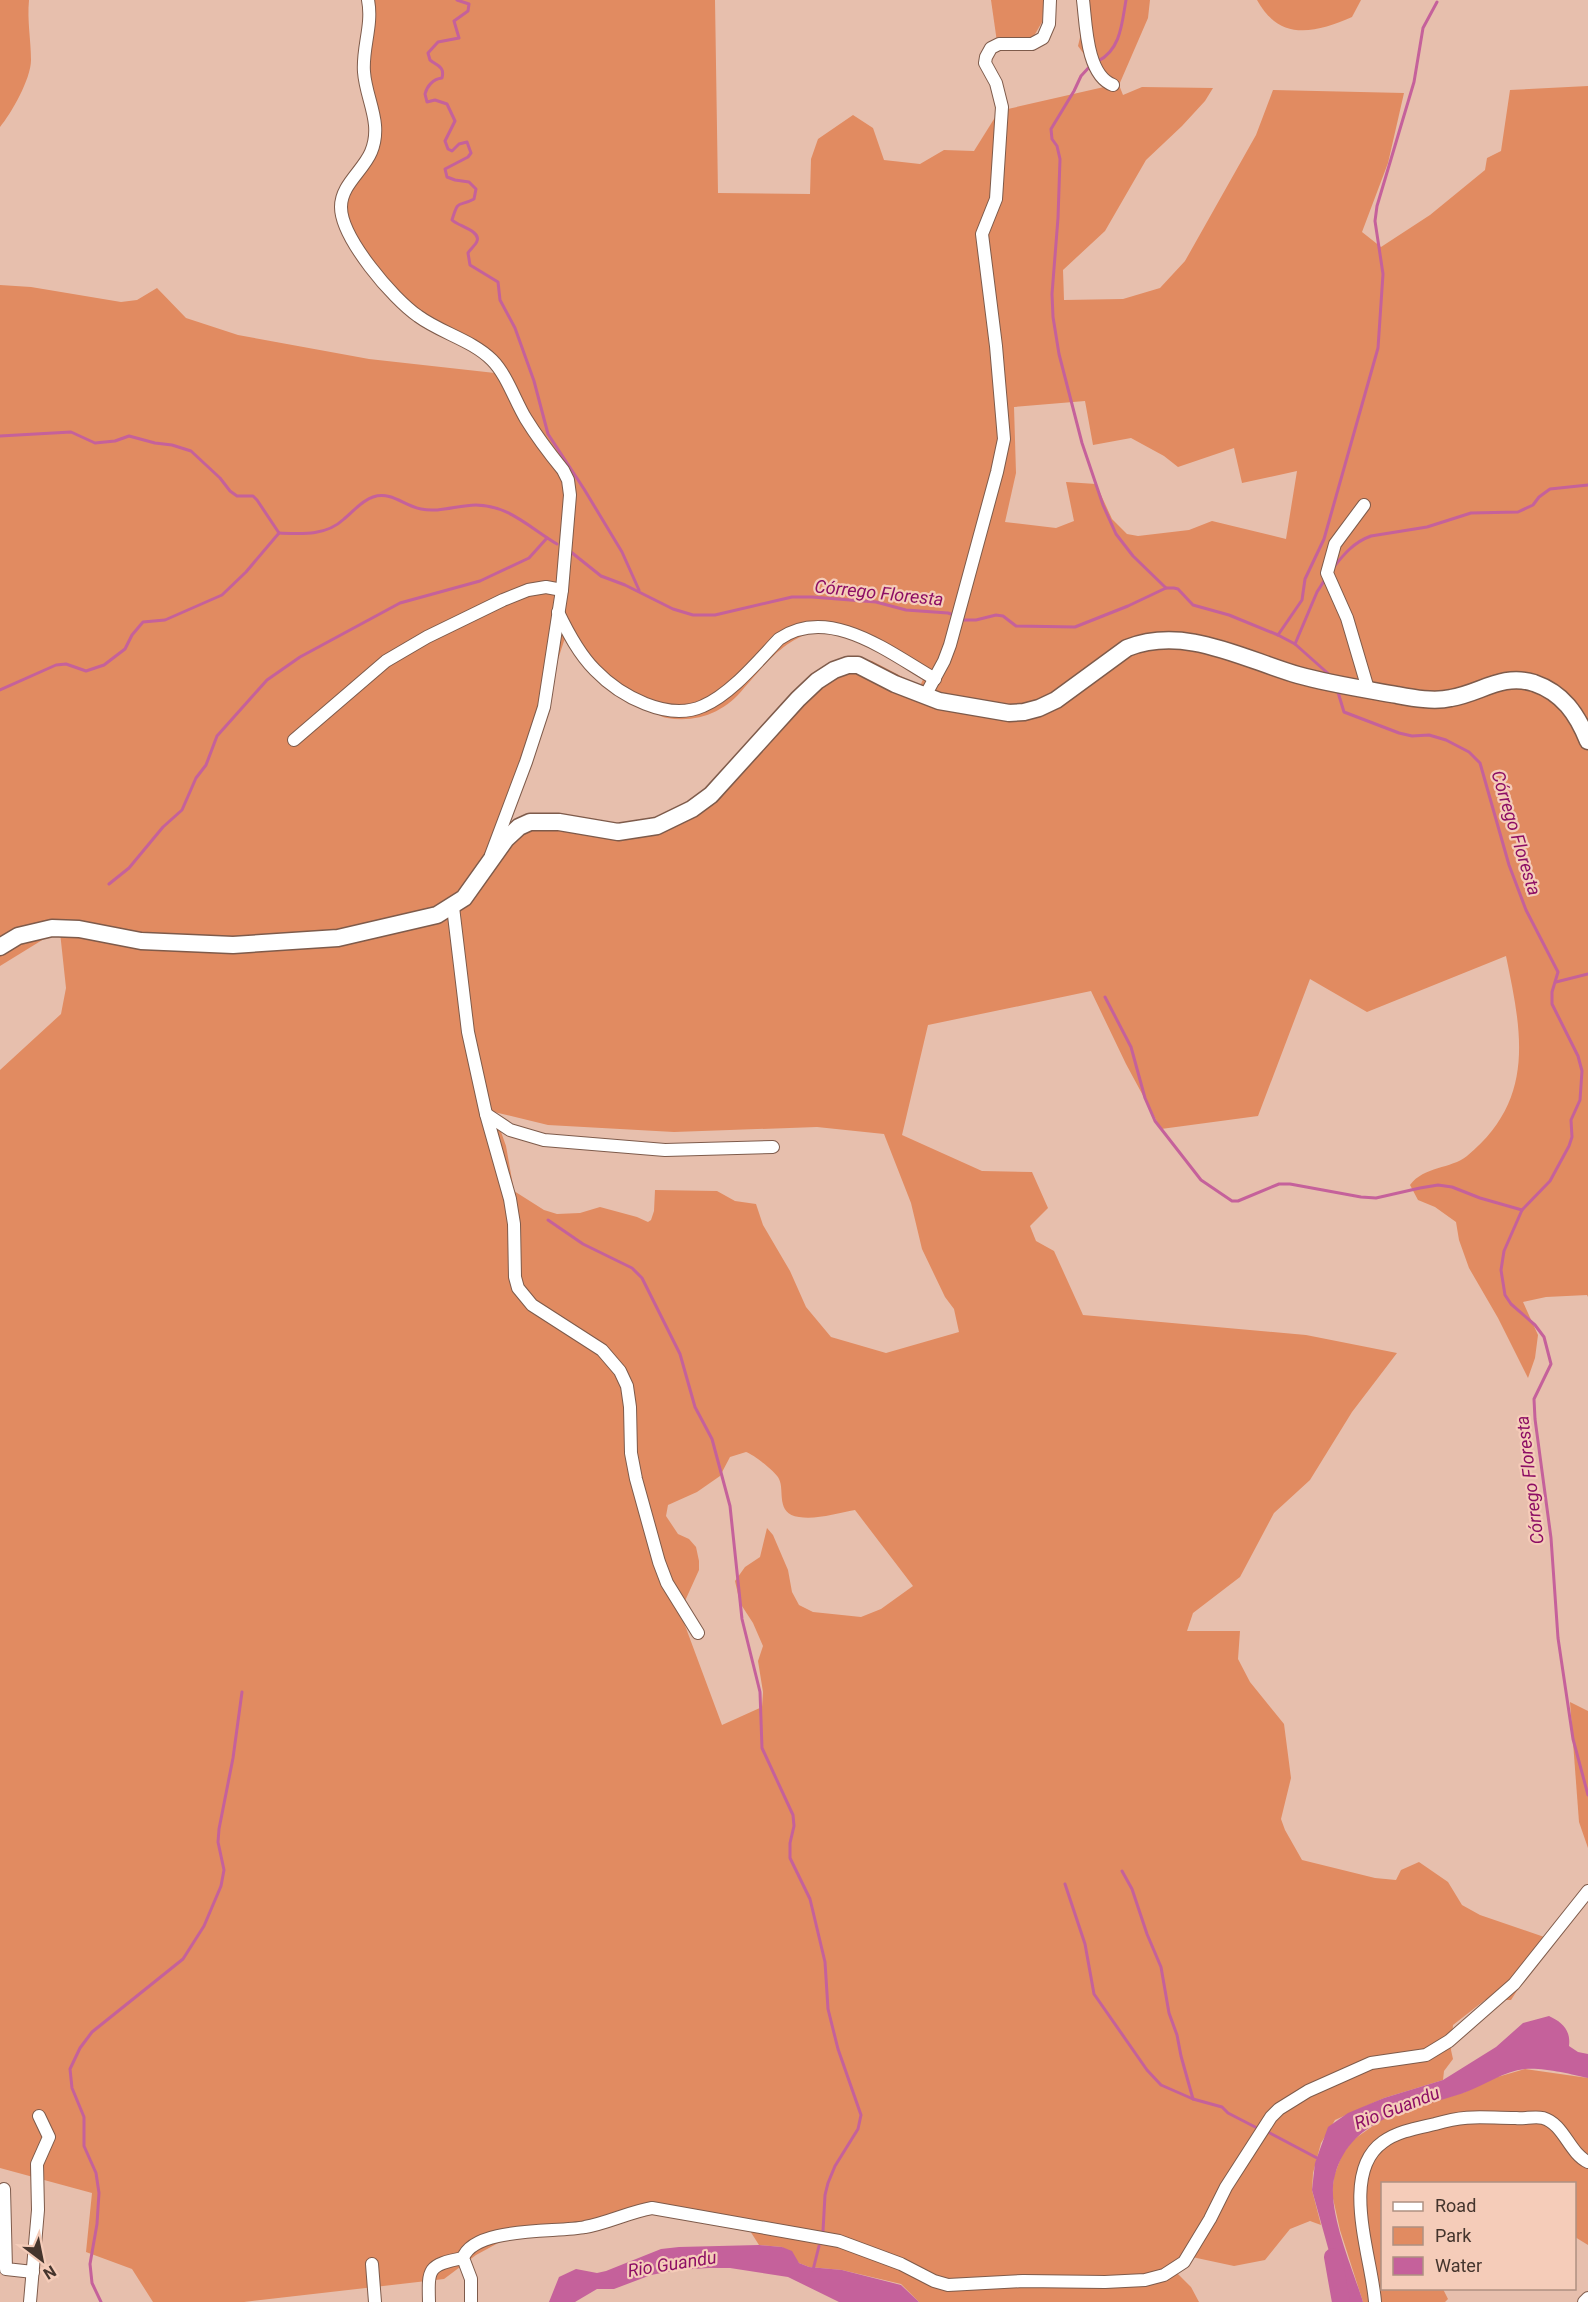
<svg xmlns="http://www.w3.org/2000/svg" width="1588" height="2302" font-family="Roboto,sans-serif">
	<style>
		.green { fill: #e18b61; fill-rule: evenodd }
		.water { fill: #c5619b }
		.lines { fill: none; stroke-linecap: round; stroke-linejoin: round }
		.stream { stroke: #c5619b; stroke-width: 3 }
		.river { stroke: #c5619b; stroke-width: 18 }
		.minor-casing { stroke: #7e5b4b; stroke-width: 14 }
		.secondary-casing { stroke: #7e5b4b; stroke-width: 19 }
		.minor { stroke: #fff; stroke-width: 12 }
		.secondary { stroke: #fff; stroke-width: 16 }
		.labels { text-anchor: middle; stroke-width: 4.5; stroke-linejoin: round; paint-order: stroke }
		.water-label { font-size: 18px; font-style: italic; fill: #8d0e64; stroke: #f5ccb9 }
	</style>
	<rect width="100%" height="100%" fill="#e7bfad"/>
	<g class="green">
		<path d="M 0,0 L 29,0 C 27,21 31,40 31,60 C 31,79 11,114 0,127 Z"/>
		<path d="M 364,0 L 715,0 L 718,193 L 810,194 L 811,159 L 818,139 L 853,115 L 873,128 L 884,160 L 920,164 L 944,150 L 974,151 L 999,111 L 1104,87 L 1095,69 L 1078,46 L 1085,17 L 1081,0 L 1150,0 L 1148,18 L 1119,85 L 1123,95 L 1142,87 L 1213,88 L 1205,101 L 1182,126 L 1146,160 L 1105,231 L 1063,270 L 1064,300 L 1123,299 L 1160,288 L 1185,261 L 1256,135 L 1273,90 L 1404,93 L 1388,163 L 1362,232 L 1381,247 L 1430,215 L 1485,170 L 1487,158 L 1501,151 L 1510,90 L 1588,86 L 1588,1297 L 1587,1295 L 1546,1297 L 1523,1302 L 1538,1335 L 1535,1358 L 1528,1378 L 1498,1318 L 1469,1268 L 1459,1240 L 1456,1222 L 1435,1207 L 1418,1200 L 1410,1185 C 1424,1166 1451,1169 1467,1156 C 1536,1099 1522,1033 1506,956 L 1367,1012 L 1310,979 L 1258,1116 L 1161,1129 L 1126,1064 L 1091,991 L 928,1025 L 902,1135 L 982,1171 L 1032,1172 L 1048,1208 L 1030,1226 L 1036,1241 L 1054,1251 L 1083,1315 L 1306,1335 L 1397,1353 L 1352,1412 L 1310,1480 L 1274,1513 L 1240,1577 L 1193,1613 L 1187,1631 L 1240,1631 L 1238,1659 L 1250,1682 L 1284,1724 L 1291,1778 L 1281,1819 L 1285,1830 L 1302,1860 L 1375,1878 L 1396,1880 L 1401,1870 L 1419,1862 L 1448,1882 L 1462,1905 L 1480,1915 L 1550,1939 L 1511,2000 L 1485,2000 L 1453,2025 L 1451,2050 L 1453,2059 L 1444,2071 L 1443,2080 L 1384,2098 L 1335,2120 L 1321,2143 L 1313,2173 L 1312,2190 L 1321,2225 L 1310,2221 L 1290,2229 L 1265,2260 L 1234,2266 L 1192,2257 L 1177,2273 L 1191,2287 L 1199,2302 L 919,2302 L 901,2284 L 842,2270 L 809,2267 L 799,2263 L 782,2247 L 759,2245 L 745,2223 L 650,2207 L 593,2224 L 529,2233 L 500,2242 L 476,2255 L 444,2279 L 244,2302 L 153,2302 L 132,2269 L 86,2252 L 92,2193 L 0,2168 L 0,1070 L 61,1014 L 66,988 L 60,932 L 52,934 L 0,966 L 0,285 L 31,287 L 121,302 L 137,300 L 157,288 L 186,318 L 238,335 L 369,359 L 495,373 L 487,357 L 387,288 L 337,202 L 341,184 L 372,142 L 372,108 L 359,74 L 359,48 L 364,19 ZM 1085,401 L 1093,445 L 1131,438 L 1164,456 L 1178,467 L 1234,448 L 1242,483 L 1297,471 L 1286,539 L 1212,521 L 1189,530 L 1138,536 L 1127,534 L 1112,519 L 1096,484 L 1066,482 L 1074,521 L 1056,528 L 1005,522 L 1016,473 L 1014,407 ZM 819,630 L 853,635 L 925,675 L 920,686 L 872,661 L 859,658 L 774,718 L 690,809 L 628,830 L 534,817 L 501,833 L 565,638 C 584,655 646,714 667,718 C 698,723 725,712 744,688 C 767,662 784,639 819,630 ZM 494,1112 L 548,1125 L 674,1132 L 817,1127 L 884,1134 L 911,1203 L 922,1249 L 945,1297 L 954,1309 L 959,1332 L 886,1353 L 831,1337 L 806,1307 L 790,1271 L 763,1225 L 756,1204 L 735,1201 L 717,1191 L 655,1190 L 654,1211 L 651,1220 L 648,1222 L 637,1217 L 600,1207 L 580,1213 L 557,1214 L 544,1210 L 514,1191 L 506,1146 ZM 746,1452 C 753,1454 776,1472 779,1479 C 785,1490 775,1514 799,1517 C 816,1520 838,1513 855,1510 L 913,1586 L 881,1609 L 861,1617 L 813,1612 L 799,1605 L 792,1592 L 788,1570 L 773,1535 L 767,1528 L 760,1557 L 745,1567 L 735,1581 L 740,1603 L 753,1623 L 763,1646 L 758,1661 L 763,1692 L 762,1707 L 722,1725 L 680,1612 L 699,1570 L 699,1561 L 696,1547 L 689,1539 L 678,1534 L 666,1516 L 668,1505 L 697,1492 L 720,1476 L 730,1457 Z"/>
		<polygon points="991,0 1044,0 1042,22 1030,43 997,42"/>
		<path d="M 1257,0 L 1361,0 L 1352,17 C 1315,33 1280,42 1257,0 Z"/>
		<polygon points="1570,1702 1588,1711 1588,1848 1579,1822"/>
		<polygon points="1525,2069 1588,2078 1588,2245 1575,2237 1574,2184 1382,2184 1382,2288 1443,2289 1448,2299 1445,2302 1363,2302 1340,2230 1332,2194 1334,2176 1342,2155 1353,2140 1387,2116 1465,2092 1494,2078"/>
	</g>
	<g class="water">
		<path d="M 1549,2016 C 1562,2022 1571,2030 1569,2046 L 1578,2052 L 1588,2054 L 1588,2078 C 1572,2074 1541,2067 1525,2069 C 1504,2071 1485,2085 1466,2092 C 1416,2110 1352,2114 1335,2175 C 1325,2207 1353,2269 1363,2302 L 1343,2302 L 1312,2190 L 1315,2163 L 1328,2127 L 1348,2113 L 1384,2098 L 1443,2080 L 1496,2047 L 1523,2023 Z"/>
		<polygon points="759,2245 782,2247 792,2251 799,2263 809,2267 842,2270 901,2285 919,2302 839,2302 788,2277 730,2268 709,2268 677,2270 651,2275 614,2289 597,2289 575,2302 549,2302 559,2277 576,2269 597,2273 606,2271 661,2249 679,2247"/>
	</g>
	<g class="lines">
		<g class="stream">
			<path d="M 457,0 L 469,4 L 468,11 L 454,21 L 459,38 L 438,42 L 428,53 L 430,60 C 437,66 445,66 442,78 C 433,79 427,86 425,94 L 427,102 L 435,100 L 447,104 L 455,121 L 445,141 L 448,149 L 452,151 L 459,144 L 467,142 L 471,153 L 468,157 L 445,169 L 447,177 L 455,180 L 469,182 L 476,189 L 474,199 C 458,208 459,197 452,220 C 458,226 481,231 477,241 C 476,245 470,249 468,253 L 470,265 L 498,282 L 500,300 L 515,328 L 534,381 L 548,434 L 584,489 L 622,552 L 639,590"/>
			<path d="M 1098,61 C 1121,50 1122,22 1126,0"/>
			<polyline points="1092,64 1081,76 1074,91 1051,129 1052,139 1057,146 1060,159 1058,218 1052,294 1053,317 1059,354 1082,443 1103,505 1116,534 1133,556 1166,588"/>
			<polyline points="0,436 71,432 95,443 115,441 129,436 155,443 172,445 191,451 220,478 230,491 237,496 253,496 257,500 279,533"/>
			<path d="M 279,533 C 302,534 326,536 344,519 C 354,511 361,501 373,497 C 392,491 404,506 421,509 C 439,513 458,505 476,505 C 509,505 531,529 557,544"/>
			<polyline points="571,552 601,576 625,585 673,609 693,615 715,615 792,597 812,597 876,602 906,610 948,613 954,615"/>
			<path d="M 1333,568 C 1344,554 1354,542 1371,536 L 1427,527 L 1471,513 L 1518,512 L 1533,505 L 1539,497 L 1550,489 L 1588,485"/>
			<polyline points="962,620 976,620 996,615 1003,616 1016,626 1075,627 1128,606 1166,588 1174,588 1178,589 1193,605 1229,615 1278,635 1295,644 1332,677"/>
			<polyline points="1278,635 1302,600 1305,579 1324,539 1378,348 1383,274 1375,221 1377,206 1414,82 1423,28 1437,2"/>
			<polyline points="1295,644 1317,592 1324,581"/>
			<polyline points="1337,689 1344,712 1399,733 1412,736 1429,735 1446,740 1469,752 1480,763 1509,865 1526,910 1558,972 1552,992 1552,1004 1578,1056 1582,1071 1580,1100 1571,1120 1572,1137 1569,1146 1550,1181 1522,1210 1504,1251 1501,1270 1505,1295 1511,1304 1535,1325 1544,1337 1551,1364 1534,1399 1535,1419 1551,1538 1558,1638 1573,1739 1588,1795"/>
			<polyline points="0,690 56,665 66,664 86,671 104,665 125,649 132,635 143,622 165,620 222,595 246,572 279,533"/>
			<polyline points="109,884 129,868 163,827 182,810 196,778 206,765 217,736 267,680 300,657 400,603 480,581 529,558 547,538"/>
			<polyline points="1556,982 1588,974"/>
			<polyline points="1105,997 1131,1047 1145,1098 1155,1121 1201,1180 1232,1201 1238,1201 1279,1184 1290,1184 1361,1197 1376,1198 1420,1188 1438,1185 1452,1187 1480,1198 1522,1210"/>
			<polyline points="548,1220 583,1244 632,1268 642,1278 680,1354 695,1407 712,1439 730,1506 742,1619 760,1692 762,1748 793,1815 794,1826 790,1843 790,1858 810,1899 825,1962 828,2009 838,2049 861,2115 858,2129 835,2166 828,2183 825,2195 823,2231"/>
			<polyline points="1122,1871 1132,1889 1147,1934 1161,1967 1169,2013 1177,2035 1181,2056 1193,2099"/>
			<polyline points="1065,1884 1085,1944 1094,1994 1147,2070 1161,2085 1193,2099 1222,2107 1228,2113 1257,2128"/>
			<polyline points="1266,2131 1317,2158"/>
			<polyline points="813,2270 819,2246"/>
			<polyline points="101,2302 92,2283 90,2264 97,2224 99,2193 96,2173 84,2146 84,2117 72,2088 70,2069 80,2048 92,2032 183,1959 204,1926 221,1886 224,1870 218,1842 219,1829 233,1758 242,1692"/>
		</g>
		<polyline class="river" points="1333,2257 1341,2302"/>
		<g class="minor-casing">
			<g id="minor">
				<path d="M 368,0 C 373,25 362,48 364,72 C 366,100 383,123 371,152 C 363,171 341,185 341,207 C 341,238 393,299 418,316 C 441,333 472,340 492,360 C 507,375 515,401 526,419 C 537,437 550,454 563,470 L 568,480 L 570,495 L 562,590 L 544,707 L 526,762 L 491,855"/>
				<path d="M 1083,0 C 1086,23 1086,75 1113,85"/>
				<polyline points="1364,505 1335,544 1327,573 1347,618 1368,689"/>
				<path d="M 558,612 C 568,633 579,654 595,670 C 620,696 668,722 703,706 C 731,694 758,661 779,639 C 830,604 891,654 935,679"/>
				<polyline points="925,696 944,661 950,645 997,472 1004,439 996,346 982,234 996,199 1002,107 996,83 985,63 986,57 991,48 999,44 1032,44 1043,38 1049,24 1050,0"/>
				<polyline points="294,740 386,661 427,637 503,600 528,590 546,587 562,590"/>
				<polyline points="453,907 468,1032 486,1114 510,1199 514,1224 515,1277 518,1288 532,1305 602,1350 620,1371 627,1386 630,1407 631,1453 636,1479 659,1562 667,1583 698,1633"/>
				<polyline points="486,1114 510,1130 544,1140 665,1150 773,1147"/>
				<polyline points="4,2189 6,2269 33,2272"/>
				<polyline points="372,2264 375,2302"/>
				<polyline points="30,2302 38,2210 37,2164 49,2137 39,2116"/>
				<path d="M 429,2302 C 428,2268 428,2265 463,2258"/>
				<path d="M 471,2302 L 471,2279 L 463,2258 C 474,2226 557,2233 585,2227 C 608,2223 629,2212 652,2208 L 839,2241 L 901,2264 L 934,2281 L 948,2285 L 1023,2281 L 1105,2282 L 1145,2280 L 1164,2275 L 1184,2262 L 1210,2219 L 1226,2187 L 1271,2117 L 1279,2109 L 1308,2091 L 1371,2063 L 1426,2055 L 1449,2041 L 1514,1984 L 1588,1891"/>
				<path d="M 1375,2302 C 1372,2258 1339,2173 1383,2142 C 1398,2131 1418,2128 1435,2124 C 1469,2114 1482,2118 1516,2118 C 1524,2119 1535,2116 1543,2118 C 1564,2124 1569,2153 1588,2162"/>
				<polyline points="1584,2302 1588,2298"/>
			</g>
		</g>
		<g class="secondary-casing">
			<path id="secondary" d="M 0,947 L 18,936 L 52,928 L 79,929 L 141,941 L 233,945 L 338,938 L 437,915 L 464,898 L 506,839 L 519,827 L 530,822 L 559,822 L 618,832 L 657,826 L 692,809 L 711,795 L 798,699 L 817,681 L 834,670 L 848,665 L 858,665 L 895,684 L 939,701 L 1009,713 L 1024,712 L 1039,708 L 1056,700 L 1127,648 C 1185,625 1243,659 1298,675 C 1330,684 1364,689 1397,695 C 1413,698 1434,702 1451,698 C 1481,693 1502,673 1534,683 C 1563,693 1577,714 1588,741"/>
		</g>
		<use href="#minor" class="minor"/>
		<use href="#secondary" class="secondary"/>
	</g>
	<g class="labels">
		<g class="water-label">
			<text transform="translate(879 593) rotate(6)" y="6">Córrego Floresta</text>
			<text transform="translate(1516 833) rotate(73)" y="6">Córrego Floresta</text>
			<text transform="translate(1530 1480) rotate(-97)" y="6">Córrego Floresta</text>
			<text transform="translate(1397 2108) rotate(-21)" y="6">Rio Guandu</text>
			<text transform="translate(672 2264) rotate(-9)" y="6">Rio Guandu</text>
		</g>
	</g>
	<rect x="1381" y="2182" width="195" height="108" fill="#f5ccb9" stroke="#af9081" stroke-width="1.5"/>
	<rect x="1393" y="2202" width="30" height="9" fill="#ffffff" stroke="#af9081" stroke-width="1.5"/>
	<text x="1435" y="2212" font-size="18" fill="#45352d">Road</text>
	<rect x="1393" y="2227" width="30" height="18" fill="#e18b61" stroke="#af9081" stroke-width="1.5"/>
	<text x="1435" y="2242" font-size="18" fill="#45352d">Park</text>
	<rect x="1393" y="2257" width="30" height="18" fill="#c5619b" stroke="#af9081" stroke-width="1.5"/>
	<text x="1435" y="2272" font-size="18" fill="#45352d">Water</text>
	<g transform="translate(42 2260) rotate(148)" stroke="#f5ccb9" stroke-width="4.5" paint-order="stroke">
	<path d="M0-4.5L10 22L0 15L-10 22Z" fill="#45352d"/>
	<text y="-9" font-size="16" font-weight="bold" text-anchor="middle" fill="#45352d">N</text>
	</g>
</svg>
